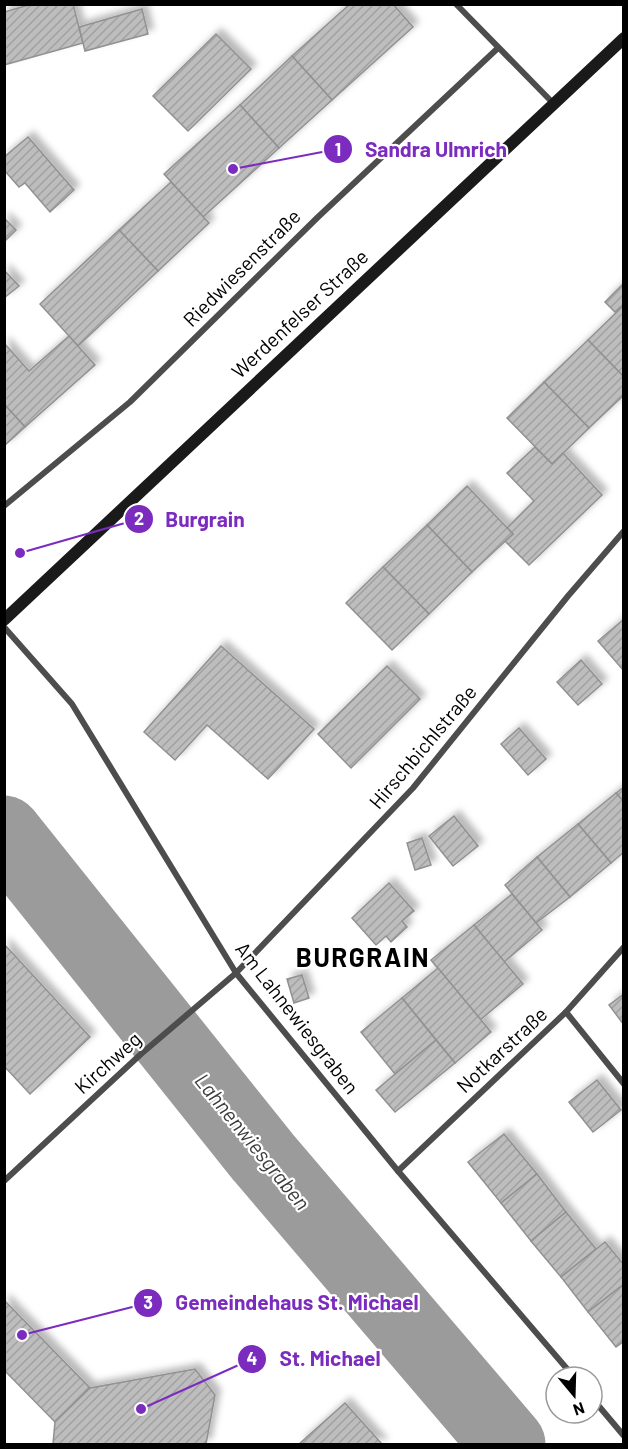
<svg xmlns="http://www.w3.org/2000/svg" width="628" height="1449" font-family="Barlow,sans-serif">
	<style>
		.lines { fill: none; stroke-linecap: round; stroke-linejoin: round }
		.river { stroke: #9b9b9b; stroke-width: 75 }
		.building { fill: url(#building-hatch); stroke: #919191; stroke-width: 1.5; filter: url(#shadow) }
		.street { stroke: #4d4d4d; stroke-width: 6 }
		.secondary { stroke: #1a1a1a; stroke-width: 12 }
		.labels { text-anchor: middle; stroke-width: 4.5; stroke-linejoin: round; paint-order: stroke }
		.street-label { font-size: 20px; fill: #000; stroke: #fff }
		.water-label { font-size: 21px; font-style: italic; fill: #3c3c3c; stroke: #fff }
		.district-label { font-size: 26px; font-weight: bold; letter-spacing: 1.5px; fill: #000; stroke: #fff }
		.leader { fill: none; stroke: #7b2cbf; stroke-width: 2 }
		.callout-dot { fill: #7b2cbf; stroke: #fff; stroke-width: 2 }
		.mark-label { font-size: 18px; text-anchor: middle; font-weight: bold; fill: #fff }
		.callout-label { font-size: 21px; text-anchor: middle; font-weight: bold; fill: #7b2cbf; stroke: #fff; stroke-width: 4.5; stroke-linejoin: round; paint-order: stroke }
	</style>
	<defs>
		<pattern id="building-hatch" width="6" height="6" patternUnits="userSpaceOnUse" patternTransform="scale(1.5)"><rect width="6" height="6" fill="#bdbdbd"/><path d="M-1 1l2-2M0 6l6-6M5 7l2-2" fill="none" stroke="#a1a1a1"/></pattern>
		<filter id="shadow"><feDropShadow dx="5.5" dy="-5.5" stdDeviation="3" flood-color="#0004"/></filter>
	</defs>
	<rect width="100%" height="100%" fill="#fff"/>
	<g class="lines">
		<polyline class="river" points="4,833 263,1157 508,1444"/>
	</g>
	<g class="building">
		<polygon points="32,4 73,4 83,43 4,65 4,12"/>
		<polygon points="350,4 393,4 413,27 332,100 292,56"/>
		<polygon points="142,9 148,34 85,51 79,27"/>
		<polygon points="216,34 251,69 188,131 153,96"/>
		<polygon points="292,56 332,100 279,148 240,105"/>
		<polygon points="240,105 279,148 203,217 164,174"/>
		<polygon points="28,137 74,190 50,212 25,183 19,187 4,170 4,157"/>
		<polygon points="171,182 209,223 158,271 119,230"/>
		<polygon points="4,218 16,230 4,242"/>
		<polygon points="119,230 158,271 78,346 40,304"/>
		<polygon points="4,270 19,286 4,298"/>
		<polygon points="624,283 624,305 615,312 605,302"/>
		<polygon points="624,305 624,377 588,340"/>
		<polygon points="69,336 95,365 25,427 4,404 4,343 29,371"/>
		<polygon points="588,340 624,377 624,395 589,428 544,382"/>
		<polygon points="544,382 589,428 552,464 507,418"/>
		<polygon points="4,404 25,427 4,446"/>
		<polygon points="535,447 552,464 563,453 602,495 529,565 505,541 513,534 507,528 534,501 507,473"/>
		<polygon points="467,486 513,534 472,572 427,525"/>
		<polygon points="427,525 472,572 429,614 383,567"/>
		<polygon points="383,567 429,614 392,650 346,603"/>
		<polygon points="624,619 624,671 598,641"/>
		<polygon points="221,646 314,729 268,779 207,725 175,760 144,732"/>
		<polygon points="581,660 602,684 578,705 557,682"/>
		<polygon points="387,666 420,699 351,768 318,734"/>
		<polygon points="519,728 546,759 528,775 501,744"/>
		<polygon points="624,787 624,802 616,793"/>
		<polygon points="616,793 624,802 624,852 611,863 578,824"/>
		<polygon points="454,816 478,846 453,866 429,836"/>
		<polygon points="578,824 611,863 570,897 537,857"/>
		<polygon points="422,838 431,865 415,870 407,843"/>
		<polygon points="537,857 570,897 536,923 505,885"/>
		<polygon points="389,883 414,911 402,921 407,927 391,942 386,936 376,945 352,918"/>
		<polygon points="512,894 542,930 504,962 474,925"/>
		<polygon points="474,925 523,984 480,1020 431,960"/>
		<polygon points="4,944 90,1037 30,1094 4,1066"/>
		<polygon points="438,968 491,1032 455,1063 402,998"/>
		<polygon points="302,975 309,998 294,1003 287,979"/>
		<polygon points="624,994 624,1025 609,1005"/>
		<polygon points="402,998 436,1040 395,1074 361,1032"/>
		<polygon points="436,1040 455,1063 395,1112 376,1090"/>
		<polygon points="597,1080 621,1110 593,1132 569,1102"/>
		<polygon points="504,1134 537,1174 501,1203 468,1162"/>
		<polygon points="537,1174 566,1212 531,1241 501,1203"/>
		<polygon points="566,1212 596,1249 561,1277 531,1241"/>
		<polygon points="605,1242 624,1265 624,1284 588,1312 561,1277"/>
		<polygon points="624,1284 624,1341 616,1347 588,1312"/>
		<polygon points="4,1300 90,1388 55,1422 4,1370"/>
		<polygon points="195,1369 215,1395 206,1444 53,1444 55,1422 90,1388"/>
		<polygon points="345,1403 382,1444 299,1444"/>
	</g>
	<g class="lines">
		<g class="street">
			<polyline points="456,4 552,102"/>
			<polyline points="4,506 130,402 318,217 498,48"/>
			<polyline points="4,627 72,704 236,973 398,1171 574,1377"/>
			<polyline points="566,1012 624,1084"/>
			<polyline points="398,1171 566,1012 624,947"/>
			<polyline points="4,1181 141,1054 236,973 413,788 568,596 624,531"/>
			<polyline points="592,1398 624,1436"/>
		</g>
		<polyline class="secondary" points="4,620 624,38"/>
	</g>
	<g class="labels">
		<g class="street-label">
			<text transform="translate(242 268) rotate(-45)" y="7">Riedwiesenstraße</text>
			<text transform="translate(300 314) rotate(-43)" y="7">Werdenfelser Straße</text>
			<text transform="translate(423 747) rotate(-50)" y="7">Hirschbichlstraße</text>
			<text transform="translate(297 1018) rotate(52)" y="7">Am Lahnewiesgraben</text>
			<text transform="translate(502 1050) rotate(-43)" y="7">Notkarstraße</text>
			<text transform="translate(108 1063) rotate(-42)" y="7">Kirchweg</text>
		</g>
		<g class="water-label">
			<text transform="translate(252 1142) rotate(51)" y="7">Lahnenwiesgraben</text>
		</g>
		<g class="district-label">
			<text x="363" y="967">BURGRAIN</text>
		</g>
	</g>
	<path class="leader" d="M233 169L338 149M20 553L139 519M22 1335L148 1303M141 1409L252 1359"/>
	<g class="callout-dot">
		<circle cx="233" cy="169" r="6"/>
		<circle cx="20" cy="553" r="6"/>
		<circle cx="22" cy="1335" r="6"/>
		<circle cx="141" cy="1409" r="6"/>
		<circle cx="338" cy="149" r="15"/>
		<circle cx="139" cy="519" r="15"/>
		<circle cx="148" cy="1303" r="15"/>
		<circle cx="252" cy="1359" r="15"/>
	</g>
	<g class="mark-label">
		<text x="338" y="156">1</text>
		<text x="139" y="525">2</text>
		<text x="148" y="1309">3</text>
		<text x="252" y="1365">4</text>
	</g>
	<g class="callout-label">
		<text x="436" y="157">Sandra Ulmrich</text>
		<text x="205" y="527">Burgrain</text>
		<text x="297" y="1310">Gemeindehaus St. Michael</text>
		<text x="330" y="1366">St. Michael</text>
	</g>
	<rect width="628" height="1449" fill="none" stroke="#000000" stroke-width="12"/>
	<g transform="translate(574 1395) rotate(161)"><circle r="28" fill="#ffffff" stroke="#999999" stroke-width="1.5"/>
	<path d="M0-4.5L10 22L0 15L-10 22Z" fill="#000000"/>
	<text y="-9" font-size="16" font-weight="bold" text-anchor="middle" fill="#000000">N</text>
	</g>
</svg>
